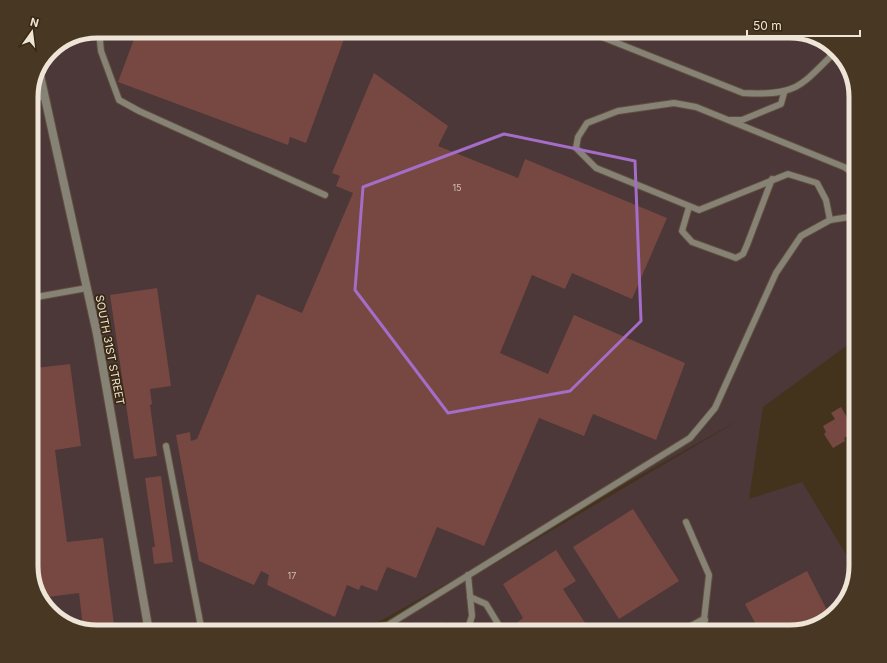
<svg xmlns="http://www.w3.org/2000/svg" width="887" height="663" font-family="Inter,sans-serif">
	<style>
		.industrial { fill: #4c3739; fill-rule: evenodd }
		.building { fill: #764841 }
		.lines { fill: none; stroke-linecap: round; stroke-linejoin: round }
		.service-casing { stroke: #5f4f3b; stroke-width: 8 }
		.minor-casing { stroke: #5f4f3b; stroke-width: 10 }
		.service { stroke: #868275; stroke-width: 6 }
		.minor { stroke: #868275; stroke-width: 8 }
		.marked { fill: none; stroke: #a46dc7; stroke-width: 3; stroke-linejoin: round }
		.labels { text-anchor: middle; stroke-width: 3.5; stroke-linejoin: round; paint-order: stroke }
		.number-label { font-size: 9px; fill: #d1beb2 }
		.street-label { font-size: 11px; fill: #efe5d7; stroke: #392913 }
		.rim { fill: none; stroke: #efe5d7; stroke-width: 5 }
	</style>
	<rect width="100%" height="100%" fill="#43331d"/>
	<path class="industrial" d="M 97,31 L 791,31 L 830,45 L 849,68 L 856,96 L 856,339 L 763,407 L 749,499 L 802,482 L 855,569 L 842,606 L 819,625 L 790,632 L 96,632 L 57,618 L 38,596 L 31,570 L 31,92 L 53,47 ZM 741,419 L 396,622 L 373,625 L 542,530 Z"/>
	<g class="building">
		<polygon points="124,31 347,31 306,143 290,137 288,145 118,82 134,39 123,35"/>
		<polygon points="374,73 448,126 438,146 518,178 525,159 667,218 632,299 572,273 565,289 532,275 500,353 548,374 574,315 685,363 656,440 593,414 584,436 539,418 484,546 437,527 416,578 387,567 377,591 361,585 359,590 347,585 335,617 267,585 269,575 261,571 254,585 199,561 176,435 190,432 191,441 197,439 257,294 302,313 353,193 336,186 340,176 332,173"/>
		<polygon points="31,243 34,261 31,261"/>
		<polygon points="157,288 171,386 150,389 152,404 150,405 157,456 134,459 110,295"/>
		<polygon points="31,343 35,368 70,364 81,446 55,450 67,542 103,538 115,632 96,632 83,627 79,593 40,598 38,596 31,570"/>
		<polygon points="841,407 855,432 844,438 845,441 833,448 824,434 826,432 823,426 835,419 831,413"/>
		<polygon points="161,476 173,562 154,564 152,547 155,547 145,478"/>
		<polygon points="633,509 679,581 619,619 573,547"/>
		<polygon points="556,550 576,581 563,589 591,632 518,632 514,625 523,618 503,584"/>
		<polygon points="807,571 830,616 819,625 790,632 760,632 745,604"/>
		<polygon points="442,622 447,632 423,632"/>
	</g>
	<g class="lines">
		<g class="service-casing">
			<g id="service">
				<polyline points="99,31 101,51 119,100 139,111 325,195"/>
				<path d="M 597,35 L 743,93 C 796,96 800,87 836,51"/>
				<polyline points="31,99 44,96"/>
				<polyline points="731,120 742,120 781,104 784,93"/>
				<polyline points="689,207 682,231 692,242 736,258 743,254 747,245 772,179"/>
				<polyline points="830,220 826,200 817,183 788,174 699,210 596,168 576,148 578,137 587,123 618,111 674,103 696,107 844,167 856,175"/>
				<polyline points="31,298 87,288"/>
				<polyline points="166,446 202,632"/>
				<polyline points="686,522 709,575 704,620"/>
				<polyline points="470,597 486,604 503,632"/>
				<polyline points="345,632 388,625 690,438 715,408 776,273 801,236 830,220 856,216"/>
				<polyline points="467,632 472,616 468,575"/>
			</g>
		</g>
		<g class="minor-casing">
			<g id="minor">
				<polyline points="40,75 97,334 149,632"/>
				<polyline points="682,632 704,620"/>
			</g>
		</g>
		<use href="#service" class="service"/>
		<use href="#minor" class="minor"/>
	</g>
	<path class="marked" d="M 504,134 L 635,161 L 641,321 L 570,391 L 448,413 L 355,290 L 363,187 Z"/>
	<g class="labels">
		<g class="number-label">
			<text x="457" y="191">15</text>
			<text x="292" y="579">17</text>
		</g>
		<g class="street-label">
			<text transform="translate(110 350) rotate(79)" y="4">SOUTH 31ST STREET</text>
		</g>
	</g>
	<path d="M0 0H887V663H0ZM97 38H790A59 59 0 0 1 849 97V566A59 59 0 0 1 790 625H97A59 59 0 0 1 38 566V97A59 59 0 0 1 97 38Z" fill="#483823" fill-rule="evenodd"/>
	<path class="rim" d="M97 38H790A59 59 0 0 1 849 97V566A59 59 0 0 1 790 625H97A59 59 0 0 1 38 566V97A59 59 0 0 1 97 38Z"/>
	<g transform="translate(32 32) rotate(14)" stroke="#392913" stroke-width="3" paint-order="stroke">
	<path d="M0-3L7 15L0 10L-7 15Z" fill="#efe5d7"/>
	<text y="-6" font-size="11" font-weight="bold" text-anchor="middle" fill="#efe5d7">N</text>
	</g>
	<path d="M747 30v6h113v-6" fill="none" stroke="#efe5d7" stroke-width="2"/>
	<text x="753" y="30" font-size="12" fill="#efe5d7" stroke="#392913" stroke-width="3" paint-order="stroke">50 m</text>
</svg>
